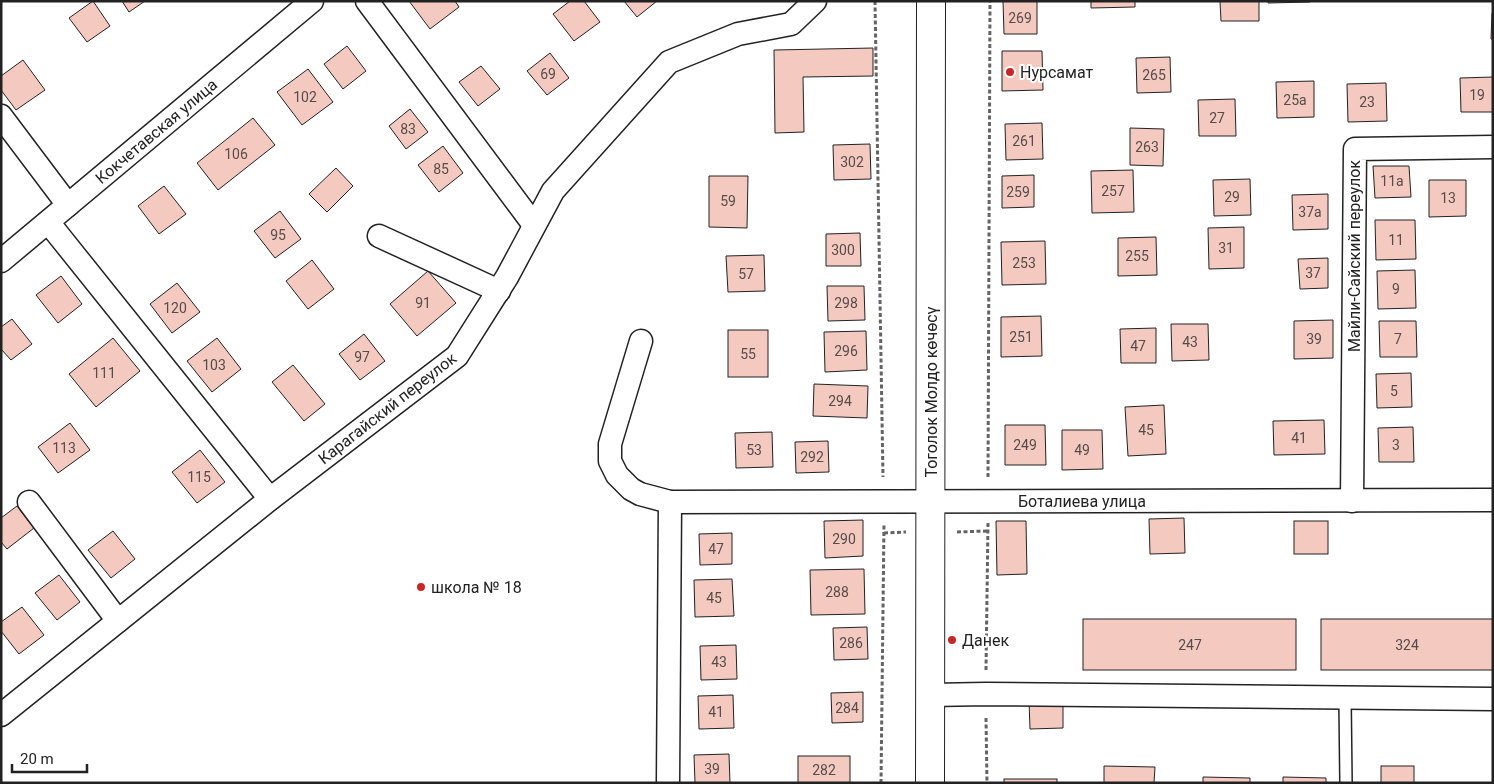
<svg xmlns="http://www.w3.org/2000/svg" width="1494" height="784" font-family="Roboto,sans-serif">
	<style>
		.building { fill: #f3c9c0; stroke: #222 }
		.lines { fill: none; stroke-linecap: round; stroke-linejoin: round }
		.lane-casing { stroke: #222; stroke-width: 14 }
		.street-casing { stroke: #222; stroke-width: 25 }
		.secondary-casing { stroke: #222; stroke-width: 30 }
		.path { stroke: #646464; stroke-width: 3; stroke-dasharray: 4 2.5; stroke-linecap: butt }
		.lane { stroke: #fff; stroke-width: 11 }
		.street { stroke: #fff; stroke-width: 22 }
		.secondary { stroke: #fff; stroke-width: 28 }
		.poi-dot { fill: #c62828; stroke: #fff; stroke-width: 2 }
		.labels { text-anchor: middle; stroke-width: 4; stroke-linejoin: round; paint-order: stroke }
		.number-label { font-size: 14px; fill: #564c4a }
		.poi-label { font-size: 16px; fill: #222; stroke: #fff; text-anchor: start }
		.street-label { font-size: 16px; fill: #222; stroke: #fff }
	</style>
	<rect width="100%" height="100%" fill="#fff"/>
	<g class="building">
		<polygon points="93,1 110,26 87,42 69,18"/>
		<polygon points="122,1 145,1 129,12"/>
		<polygon points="409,1 455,1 459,7 430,29"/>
		<polygon points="570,1 584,1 600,22 574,41 553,14"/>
		<polygon points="624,1 657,1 637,17"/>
		<polygon points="1003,1 1037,1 1037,34 1004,34"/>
		<polygon points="1091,1 1135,1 1135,7 1091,8"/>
		<polygon points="1220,1 1259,1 1259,21 1221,21"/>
		<polygon points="1268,1 1310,1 1310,2 1268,3"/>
		<polygon points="1492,13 1493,13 1493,39 1491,39"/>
		<polygon points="347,46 366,71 343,89 324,64"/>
		<polygon points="873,48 873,76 803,77 804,132 775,133 774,50"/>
		<polygon points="1002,51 1042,51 1043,90 1002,91"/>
		<polygon points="550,53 569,78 547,95 527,71"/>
		<polygon points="1170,57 1171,92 1137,93 1136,58"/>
		<polygon points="23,60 45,90 16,110 1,90 1,76"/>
		<polygon points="481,66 500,89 478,106 459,82"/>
		<polygon points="308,69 333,102 302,125 277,92"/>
		<polygon points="1493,77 1493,112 1461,112 1460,78"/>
		<polygon points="1314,81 1314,117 1277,118 1276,82"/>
		<polygon points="1386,83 1387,121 1348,122 1347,84"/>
		<polygon points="1235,99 1236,136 1199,136 1198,100"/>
		<polygon points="410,109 428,132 406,149 389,126"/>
		<polygon points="253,118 275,145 218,190 197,163"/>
		<polygon points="1042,123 1043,159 1006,160 1005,124"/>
		<polygon points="1130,128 1164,129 1163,166 1130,165"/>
		<polygon points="870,144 871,179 834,180 833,145"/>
		<polygon points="443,146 463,173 439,192 418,165"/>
		<polygon points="1373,166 1409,166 1411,197 1375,198"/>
		<polygon points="336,168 353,186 327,212 309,194"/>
		<polygon points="1133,170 1134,212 1092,213 1091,171"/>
		<polygon points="1034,175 1034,207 1002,208 1002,176"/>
		<polygon points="709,176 748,176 747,228 709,227"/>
		<polygon points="1250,179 1251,215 1214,216 1213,180"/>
		<polygon points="1429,180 1466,180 1466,216 1429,217"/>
		<polygon points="164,186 186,214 159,234 138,206"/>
		<polygon points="1328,194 1328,229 1293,230 1292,195"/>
		<polygon points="280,211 301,239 275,258 254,231"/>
		<polygon points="1375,220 1415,220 1416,259 1376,260"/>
		<polygon points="1244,227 1244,268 1209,269 1208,228"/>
		<polygon points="860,233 861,266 826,266 826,234"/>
		<polygon points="1156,237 1157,275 1118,276 1118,238"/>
		<polygon points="1045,241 1046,284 1002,285 1001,242"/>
		<polygon points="764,255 765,291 728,292 726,256"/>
		<polygon points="1328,258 1328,288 1300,289 1298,259"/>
		<polygon points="312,260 334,289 308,309 286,281"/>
		<polygon points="1415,270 1416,308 1378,309 1377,271"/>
		<polygon points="428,271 456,303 417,336 390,304"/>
		<polygon points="61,276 82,304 58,323 36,295"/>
		<polygon points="177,283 200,312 172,333 150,304"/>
		<polygon points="827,286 864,286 865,320 828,321"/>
		<polygon points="1041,316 1042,356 1001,357 1001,317"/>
		<polygon points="12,319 32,344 11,360 1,349 1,327"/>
		<polygon points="1333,320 1333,358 1294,359 1294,321"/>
		<polygon points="1379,321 1416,321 1417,357 1380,357"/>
		<polygon points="1171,324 1208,324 1209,360 1172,361"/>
		<polygon points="1156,328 1156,363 1121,363 1120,329"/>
		<rect x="728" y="330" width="40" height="47"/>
		<polygon points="866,331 867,370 825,372 824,332"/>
		<polygon points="364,334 385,361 360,380 339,354"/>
		<polygon points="113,338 140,371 96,407 69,374"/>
		<polygon points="217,338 241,369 212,392 187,361"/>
		<polygon points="293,365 325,404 304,421 272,382"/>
		<polygon points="1411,373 1412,407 1377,408 1376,374"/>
		<polygon points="814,384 868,386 867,418 813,416"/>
		<polygon points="1164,405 1166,454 1128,456 1125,407"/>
		<polygon points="1324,420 1325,454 1274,455 1273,421"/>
		<polygon points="70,423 90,450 58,473 38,447"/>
		<polygon points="1005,425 1045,425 1046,465 1005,465"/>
		<polygon points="1413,427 1414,462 1379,462 1378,428"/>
		<polygon points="1062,430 1102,430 1103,469 1062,470"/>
		<polygon points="772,432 773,467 736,468 735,433"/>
		<polygon points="828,441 829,472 796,473 795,442"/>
		<polygon points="200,450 225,482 197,503 172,472"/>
		<polygon points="17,506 34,528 7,549 1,542 1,518"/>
		<polygon points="1184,518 1185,553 1150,554 1149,519"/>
		<polygon points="863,520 863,556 825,558 824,521"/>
		<polygon points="996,521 1026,521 1027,574 997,575"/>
		<rect x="1294" y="521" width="34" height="33"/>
		<polygon points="113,531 135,559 111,578 88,550"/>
		<polygon points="732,533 732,564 700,565 699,534"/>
		<polygon points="864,569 865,614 811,615 810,570"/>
		<polygon points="59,575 80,602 57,620 35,593"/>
		<polygon points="732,579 734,616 695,617 694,580"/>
		<polygon points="22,607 44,635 19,654 1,631 1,622"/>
		<rect x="1083" y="619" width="213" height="51"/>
		<rect x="1321" y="619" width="172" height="51"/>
		<polygon points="867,627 868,659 834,660 833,628"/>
		<polygon points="736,645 737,679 701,680 700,646"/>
		<polygon points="863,692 863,722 832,723 831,693"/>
		<polygon points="733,695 734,728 699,729 698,696"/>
		<polygon points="1029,700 1063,700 1063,728 1030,729"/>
		<polygon points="729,754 730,783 695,783 694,755"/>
		<rect x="798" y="756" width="52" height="27"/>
		<polygon points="1104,766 1155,767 1154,783 1104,783"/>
		<rect x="1381" y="766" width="33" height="17"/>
		<polygon points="1203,777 1250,778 1250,783 1203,783"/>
		<polygon points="1283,777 1326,778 1326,783 1283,783"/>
		<rect x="1004" y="779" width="53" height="4"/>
	</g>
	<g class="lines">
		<g class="lane-casing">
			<polyline id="lane" points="1345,699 1346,783"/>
		</g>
		<g class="street-casing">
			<g id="street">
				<polyline points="367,1 534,225"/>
				<polyline points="1,116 68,205"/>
				<polyline points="48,222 270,499"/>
				<polyline points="379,236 499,291"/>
				<polyline points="1,261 312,1"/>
				<polyline points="641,341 610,444 610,461 617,475 631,489 640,494 670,502 1493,500"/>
				<polyline points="1352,501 1355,149 1493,147"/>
				<polyline points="29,502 118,621"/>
				<polyline points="930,695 986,694 1493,699"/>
				<polyline points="1,715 270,499 457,356 507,277 553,191 669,62 738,34 791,24 815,1"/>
				<polyline points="668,783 670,502"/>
			</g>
		</g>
		<g class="secondary-casing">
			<polyline id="secondary" points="930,783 931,1"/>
		</g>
		<g class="path">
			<polyline points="875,1 883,477"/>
			<polyline points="988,477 990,1"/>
			<polyline points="957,532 988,531"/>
			<polyline points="884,533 906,532"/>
			<polyline points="986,670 988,523"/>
			<polyline points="986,718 987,783"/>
			<polyline points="881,783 884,523"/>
		</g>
		<use href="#lane" class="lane"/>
		<use href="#street" class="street"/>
		<use href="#secondary" class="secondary"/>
	</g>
	<g class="poi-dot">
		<circle cx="1010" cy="72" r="5"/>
		<circle cx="421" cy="587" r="5"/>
		<circle cx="952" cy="640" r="5"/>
	</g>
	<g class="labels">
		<g class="number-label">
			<text x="1020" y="23">269</text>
			<text x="548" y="79">69</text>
			<text x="1154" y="80">265</text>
			<text x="1477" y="100">19</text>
			<text x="305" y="102">102</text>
			<text x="1295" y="105">25а</text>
			<text x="1367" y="107">23</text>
			<text x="1217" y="123">27</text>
			<text x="408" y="134">83</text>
			<text x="1024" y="146">261</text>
			<text x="1147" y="152">263</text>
			<text x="236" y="159">106</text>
			<text x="852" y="167">302</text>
			<text x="441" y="174">85</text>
			<text x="1392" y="186">11а</text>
			<text x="1113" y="196">257</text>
			<text x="1018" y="197">259</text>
			<text x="1232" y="202">29</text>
			<text x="1448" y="203">13</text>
			<text x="728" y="206">59</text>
			<text x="1310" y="217">37а</text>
			<text x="278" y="240">95</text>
			<text x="1396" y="245">11</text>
			<text x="1226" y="253">31</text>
			<text x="843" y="255">300</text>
			<text x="1137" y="261">255</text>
			<text x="1024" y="268">253</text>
			<text x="1313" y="278">37</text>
			<text x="746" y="279">57</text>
			<text x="1396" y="294">9</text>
			<text x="423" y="308">91</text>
			<text x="846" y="308">298</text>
			<text x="175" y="313">120</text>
			<text x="1021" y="342">251</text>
			<text x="1314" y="344">39</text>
			<text x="1398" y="344">7</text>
			<text x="1190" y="347">43</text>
			<text x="1138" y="351">47</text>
			<text x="846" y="356">296</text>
			<text x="748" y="359">55</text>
			<text x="362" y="362">97</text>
			<text x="214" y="370">103</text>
			<text x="104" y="378">111</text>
			<text x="1394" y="396">5</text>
			<text x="840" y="406">294</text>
			<text x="1146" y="435">45</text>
			<text x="1299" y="443">41</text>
			<text x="1025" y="450">249</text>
			<text x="1396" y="450">3</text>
			<text x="64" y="453">113</text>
			<text x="754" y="455">53</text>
			<text x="1082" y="455">49</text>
			<text x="812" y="462">292</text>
			<text x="199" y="482">115</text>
			<text x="844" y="544">290</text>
			<text x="716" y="554">47</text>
			<text x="837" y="597">288</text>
			<text x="714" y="603">45</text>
			<text x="851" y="648">286</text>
			<text x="1190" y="650">247</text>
			<text x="1407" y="650">324</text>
			<text x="719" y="667">43</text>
			<text x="847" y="713">284</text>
			<text x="716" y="717">41</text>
			<text x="712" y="774">39</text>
			<text x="824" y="775">282</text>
		</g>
		<g class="poi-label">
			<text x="1020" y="78">Нурсамат</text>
			<text x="431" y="593">школа № 18</text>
			<text x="962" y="646">Данек</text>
		</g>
		<g class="street-label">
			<text transform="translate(156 131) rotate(-40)" y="6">Кокчетавская улица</text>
			<text transform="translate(1354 256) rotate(-90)" y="6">Майли-Сайский переулок</text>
			<text transform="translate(931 392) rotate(-90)" y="6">Тоголок Молдо көчөсү</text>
			<text transform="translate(387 408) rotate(-38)" y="6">Карагайский переулок</text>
			<text x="1082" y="507">Боталиева улица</text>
		</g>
	</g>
	<rect width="1494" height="784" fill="none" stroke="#222222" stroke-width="5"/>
	<path d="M12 764v8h75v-8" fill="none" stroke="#222222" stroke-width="2.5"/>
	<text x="20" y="764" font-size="15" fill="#222222" stroke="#ffffff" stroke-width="4" paint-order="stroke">20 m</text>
</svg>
